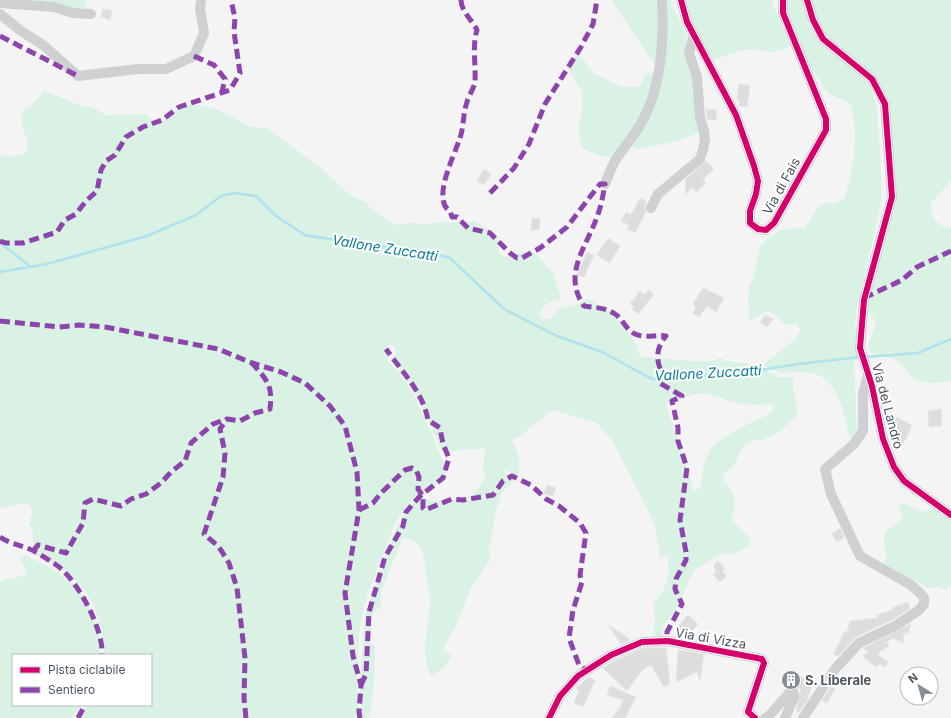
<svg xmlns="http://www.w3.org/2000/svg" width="951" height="718" font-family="Inter,sans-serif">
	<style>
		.green { fill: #d9f2e3; fill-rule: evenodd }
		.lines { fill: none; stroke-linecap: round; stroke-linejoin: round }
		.stream { stroke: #aee2f0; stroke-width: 2.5 }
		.building { fill: #ddddde; stroke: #e5e6e7 }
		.street { stroke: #ced0d2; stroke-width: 10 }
		.quiet { stroke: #8e44ad; stroke-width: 5; stroke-dasharray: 10 5; stroke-linecap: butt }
		.cycleway-casing { stroke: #fff; stroke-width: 8 }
		.cycleway { stroke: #d6006c; stroke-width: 6 }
		.labels { text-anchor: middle; stroke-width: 4; stroke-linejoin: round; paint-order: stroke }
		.street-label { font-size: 13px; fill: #4a5661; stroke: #fff }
		.poi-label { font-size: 13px; font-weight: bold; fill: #4a5661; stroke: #fff; text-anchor: start }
		.water-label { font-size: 14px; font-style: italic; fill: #0c7c9b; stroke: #fff }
	</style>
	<rect width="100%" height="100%" fill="#f4f4f4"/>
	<g class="green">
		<polygon points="0,0 85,0 87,7 76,9"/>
		<polygon points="611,0 659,0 657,68"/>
		<polygon points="664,0 670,0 687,36 686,47 692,73 700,132 677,141 639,149 633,148 631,142 650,111"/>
		<path d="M 677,0 L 773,0 L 773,5 L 791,46 C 768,58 765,47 744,50 C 731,53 721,59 707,60 Z"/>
		<path d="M 781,0 L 802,0 L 809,23 L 814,33 L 863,77 L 870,87 L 877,107 L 881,167 L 881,205 L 856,311 L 855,326 L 858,360 L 854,361 L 857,428 L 852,439 L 849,436 C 844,411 837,374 806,372 C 790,371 777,377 764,364 L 794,340 L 801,330 L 796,324 C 782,327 779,317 769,311 L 747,322 L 750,312 L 748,304 L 749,287 L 754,276 L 760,246 L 768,238 L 780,230 L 805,228 L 818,207 L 825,202 L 833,204 L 844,199 C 853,175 860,128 850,103 L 830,95 L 823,88 L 820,79 L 804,61 Z"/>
		<path d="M 810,0 L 951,0 L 951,181 L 930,204 L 934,220 L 946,228 L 951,227 L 951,381 C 936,383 921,386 909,374 C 905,369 902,363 896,360 C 888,355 874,357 867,349 C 873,327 883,325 864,308 L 889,205 L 886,121 L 869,73 L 820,29 Z"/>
		<polygon points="577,53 584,60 593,73 623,87 639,87 647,73 656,73 646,109 613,157 601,156 582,148 578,128 582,113 582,91 567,67"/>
		<path d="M 45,91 L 79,105 L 94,108 L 105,115 L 147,114 L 152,121 L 165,120 L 178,110 L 193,104 L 219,110 L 251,127 L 267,128 L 320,167 L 349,194 L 367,203 L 370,208 L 389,221 L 396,225 L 410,223 L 428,224 L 441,222 L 459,223 L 474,221 L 495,233 L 499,244 L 498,250 L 502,257 L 527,252 L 535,253 L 553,273 L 561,299 C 550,303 543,303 539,315 L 542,319 L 550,319 L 558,309 L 578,304 L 587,299 C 613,311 619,319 635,343 C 638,347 638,353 641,357 L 708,362 L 720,358 L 731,362 L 754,364 L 778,377 L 794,377 L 793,387 L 798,415 L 776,434 L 762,440 L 753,440 L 744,445 L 734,465 L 723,475 L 723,481 C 735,490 738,505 731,519 L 750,538 L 751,545 L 732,555 L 724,554 L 718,556 L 694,570 L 676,610 L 663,626 L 663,635 L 661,637 L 653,635 L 655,621 L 654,603 C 667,588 671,575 667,555 L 660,558 L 656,530 L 651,516 L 613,442 L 597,423 L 553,410 L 517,438 L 512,440 L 519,457 L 518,464 L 520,470 L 517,476 L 505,469 L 504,473 L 515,479 L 502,493 L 496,510 L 489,550 L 490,560 L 470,590 L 457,623 L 443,650 L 452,655 L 446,665 L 432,677 C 418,655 430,626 430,602 C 430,593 427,584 426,574 C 424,557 424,541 403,537 L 380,595 L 381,608 L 375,610 L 372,618 L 369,643 L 375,645 L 374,686 L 369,718 L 361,718 L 360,677 L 365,615 L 396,528 L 406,512 L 420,496 L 433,501 L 461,499 L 472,496 L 486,478 L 483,472 L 485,448 C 475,450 456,448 449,454 L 441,450 L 419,399 L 396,364 L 393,359 L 396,353 L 394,346 L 390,344 L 386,349 L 389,358 L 387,361 C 418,387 428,431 446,466 L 447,474 L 434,486 L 418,493 L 403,510 L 394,526 L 369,590 L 362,614 L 359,634 L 357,677 L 358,718 L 78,718 L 87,705 L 151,705 L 151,655 L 104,655 C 102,603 81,575 34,554 L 33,533 L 29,523 L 33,512 L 28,503 L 0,508 L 0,155 L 12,157 L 26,153 L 28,140 L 22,128 L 21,115 L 25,109 L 31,105 ZM 704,393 C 731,400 740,408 770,404 L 774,407 L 773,412 C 756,421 719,435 709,452 C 703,463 702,476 700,488 L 694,491 L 666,404 L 691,395 Z"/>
		<polygon points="899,504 905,504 922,512 940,507 951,516 951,585 945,589 938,587 928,588 914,580 905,580 881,568 886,559 884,541 885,531 901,521 903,516 900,512"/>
		<path d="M 24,555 C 75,577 97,598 100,655 L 13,655 L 13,705 L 82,705 L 72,718 L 0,718 L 0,581 L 27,575 L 20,557 Z"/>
	</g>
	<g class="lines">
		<g class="stream">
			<polyline points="0,243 31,267"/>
			<polyline points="0,272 47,264 147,236 196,215 221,196 235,193 256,196 276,216 305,235 366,245 413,249 450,258 504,309 557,336 602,352 652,379 742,373 798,364 860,357"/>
			<polyline points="865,357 918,353 951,339"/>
		</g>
	</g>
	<g class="building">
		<polygon points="103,9 112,11 110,20 101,17"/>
		<polygon points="739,84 750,86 747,107 739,106 740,100 737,100"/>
		<polygon points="706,109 717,110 716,120 707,119"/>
		<polygon points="706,161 714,169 703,179 706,183 696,192 692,187 685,195 686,179"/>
		<polygon points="484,169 491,174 484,185 477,181"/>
		<polygon points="640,198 646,201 645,205 646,212 635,233 627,229 629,225 621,221 626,212 631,215"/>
		<polygon points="532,218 540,218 539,230 531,230"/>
		<polygon points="608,238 620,246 610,263 597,255"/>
		<polygon points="587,252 594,255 584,277 577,275"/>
		<polygon points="703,288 724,298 716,312 707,306 699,317 693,313 696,306 693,304"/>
		<polygon points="648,290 654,294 638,314 632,309 634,307 630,304 640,291 645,295"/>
		<polygon points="765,315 773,319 767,327 760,322"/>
		<polygon points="941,409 942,426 929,427 928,411"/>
		<polygon points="885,412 912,425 906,439 896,450 890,439 896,425"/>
		<polygon points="547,485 556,488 553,496 544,494"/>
		<polygon points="840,528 844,537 837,542 832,534"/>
		<polygon points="718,561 725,569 722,571 727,576 720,582 713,575 717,571 713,566"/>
		<polygon points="908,602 910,608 894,619 856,637 838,656 834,654 844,632 847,632 850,621 878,618 877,615 893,610 892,608"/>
		<polygon points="688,615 698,624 686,638 675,630"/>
		<polygon points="911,624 908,634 904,632 903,643 893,638 883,644 887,642 889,645 877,654 888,662 885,667 879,664 876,667 865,658 863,655 869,652 863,648"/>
		<polygon points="608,625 624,635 630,640 621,644"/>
		<polygon points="643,648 666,648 670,684 664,687 651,665 642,670 627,691 603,668 614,661"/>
		<polygon points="678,650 704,654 700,681 697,672 676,682"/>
		<polygon points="783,675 790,677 790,675 812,679 810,684 812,685 807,700 799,712 796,711 801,689 787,686 787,683 782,682"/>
		<polygon points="589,677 595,680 583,707 574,703 579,690 576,688"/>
		<polygon points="610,686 636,697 625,718 612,718 620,708 623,700 607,695"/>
		<polygon points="831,687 835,689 827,703 822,700"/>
	</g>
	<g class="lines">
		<g class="street">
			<polyline points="681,0 687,22 736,115 754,166 758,181 756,194 750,211 750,223 758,229 766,230 774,223 826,130 826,119 783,13 783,0"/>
			<polyline points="807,0 813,20 823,39 872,79 885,104 892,197 864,300 860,348 872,386 883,439 894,467 904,481 951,515"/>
			<polyline points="0,3 54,7 73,13 91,14"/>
			<polyline points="0,14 21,31 43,45 78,76 138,69 166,69 194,56 204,33 200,9 201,0"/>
			<path d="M 605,184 C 608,177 611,168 615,161 C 624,147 636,134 644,118 C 662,83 664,38 662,0"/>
			<polyline points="651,208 658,194 700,159 703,150 705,140 704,131 700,117 697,77 689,53 694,36"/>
			<polyline points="549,718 560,696 578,676 611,655 642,642 668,641 762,659 764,663 748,712 755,718"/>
			<polyline points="765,718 769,716 790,692 794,693 794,697 785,718"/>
			<polyline points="803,718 835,669 859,643 897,625 919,610 924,604 924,598 921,594 911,585 860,556 831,494 825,469 853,445 863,431 863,394 868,375"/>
		</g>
		<g class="quiet">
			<path d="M 461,0 C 461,11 472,20 477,30 C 472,46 476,65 475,82 C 474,88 469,95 467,102 C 463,113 464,126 460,138 C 455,154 431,200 450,211 L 452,217 L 457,217 L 468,228 L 490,233 L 510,253 L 517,258 L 522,258 L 540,248 L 567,227 L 596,189 L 600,184 L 605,184 C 603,195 601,207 597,217 C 586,248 562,274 584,306 C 595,308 605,307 615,314 C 623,319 626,330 635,334 C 647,339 655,334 666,336 C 655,349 656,361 663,376 L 659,377 L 658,382 L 682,396 L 672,401 L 678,428 L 678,441 L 687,468 L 680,520 L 686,552 L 686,560 L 676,579 L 675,589 L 682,604 L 667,632 L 667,642"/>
			<polyline points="0,36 78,76"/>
			<polyline points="194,56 214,65 225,79 222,92"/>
			<polyline points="490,193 514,168 529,144 545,104 581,47 593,24 597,0"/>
			<polyline points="0,241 6,243 23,243 57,232 65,220 76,214 86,201 97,191 101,170 106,161 115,155 126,137 143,127 162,120 179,107 230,90 240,73 234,32 235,18 231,0"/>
			<polyline points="864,298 902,280 917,267 951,251"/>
			<polyline points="0,321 59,327 79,325 105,327 218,349 252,363 281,372 305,383 330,406 345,426 357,472 359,510 345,593 353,656 361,685 359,712 360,718"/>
			<polyline points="359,510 373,503 381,493 405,470 412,468 416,470 419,477 418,489 423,496 423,508 425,510 452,499 463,500 493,495 503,481 512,476 531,485 546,499 559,506 580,523 586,533 580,575 582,582 573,610 569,638 579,665 586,670"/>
			<path d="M 0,537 C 12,545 22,545 34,551 C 41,555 49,560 55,564 C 77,578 104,630 102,655"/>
			<polyline points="33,551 38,545 66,553 83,523 85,503 93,499 121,506 131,499 146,494 161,483 171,472 185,461 191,443 213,424 227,419"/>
			<path d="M 361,685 L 366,674 L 369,612 L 385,557 L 403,526 L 406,512 L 420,496 L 443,478 L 449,458 L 443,444 L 440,428 L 428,420 C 423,392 402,372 386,349"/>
			<polyline points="78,718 85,705"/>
			<path d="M 246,718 L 244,698 L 245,658 L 237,588 L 229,563 L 219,547 L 204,534 L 223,477 L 225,453 L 220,429 L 227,419 L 240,421 L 255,413 L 270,409 C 273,385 267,380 252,363"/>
		</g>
		<g class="cycleway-casing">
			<g id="cycleway">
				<polyline points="681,0 687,22 736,115 754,166 758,181 756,194 750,211 750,223 758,229 766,230 774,223 826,130 826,119 783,13 783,0"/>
				<polyline points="807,0 813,20 823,39 872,79 885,104 892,197 864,300 860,348 872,386 883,439 894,467 904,481 951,515"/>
				<polyline points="549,718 560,696 578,676 611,655 642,642 668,641 762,659 764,663 748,712 755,718"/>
			</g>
		</g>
		<use href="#cycleway" class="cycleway"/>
	</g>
	<defs>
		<g id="building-disc" transform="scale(1)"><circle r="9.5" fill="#868d94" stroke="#fff"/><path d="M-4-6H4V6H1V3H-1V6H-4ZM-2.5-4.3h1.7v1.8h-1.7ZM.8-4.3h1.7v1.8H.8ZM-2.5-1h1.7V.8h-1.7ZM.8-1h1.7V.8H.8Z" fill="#fff"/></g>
	</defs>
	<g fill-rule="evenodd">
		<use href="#building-disc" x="791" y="680"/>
	</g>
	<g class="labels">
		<g class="street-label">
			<text transform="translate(781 186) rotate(-61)" y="5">Via di Fais</text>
			<text transform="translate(888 406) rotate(75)" y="5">Via del Landro</text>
			<text transform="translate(711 638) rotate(10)" y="5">Via di Vizza</text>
		</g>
		<g class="poi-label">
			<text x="805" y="685">S. Liberale</text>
		</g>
		<g class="water-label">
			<text transform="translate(385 248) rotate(9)" y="5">Vallone Zuccatti</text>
			<text transform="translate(708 373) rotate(-3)" y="5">Vallone Zuccatti</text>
		</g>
	</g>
	<rect x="12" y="654" width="140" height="52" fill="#ffffff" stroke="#b7bbc0"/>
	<rect x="20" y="667" width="20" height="6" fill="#d6006c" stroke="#b7bbc0"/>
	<text x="48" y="674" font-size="12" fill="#4a5661">Pista ciclabile</text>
	<rect x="20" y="687" width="20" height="6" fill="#8e44ad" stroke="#b7bbc0"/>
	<text x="48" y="694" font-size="12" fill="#4a5661">Sentiero</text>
	<g transform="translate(919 686) rotate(323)"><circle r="19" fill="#ffffff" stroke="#b7bbc0"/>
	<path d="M0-3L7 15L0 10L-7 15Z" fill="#868d94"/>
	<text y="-6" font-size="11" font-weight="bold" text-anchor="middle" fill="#4a5661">N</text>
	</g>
</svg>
